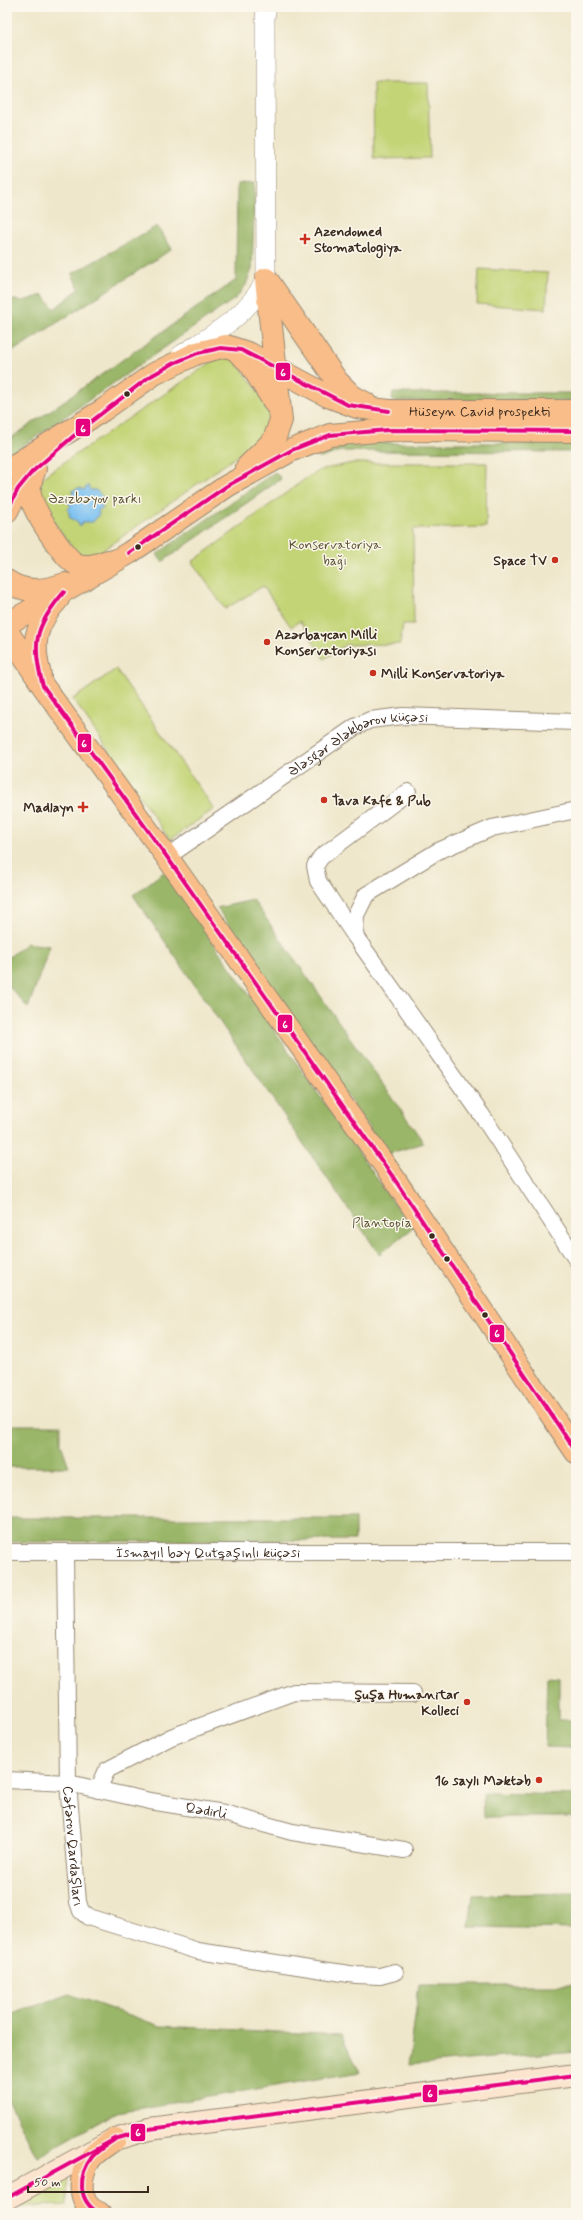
<svg xmlns="http://www.w3.org/2000/svg" width="583" height="2220" font-family="Mynerve,sans-serif">
	<style>
		.green { fill: #c3d476; stroke: #7f7f4a }
		.forest { fill: #9ab667; stroke: #6a7042 }
		.water { fill: #7ac0f1; stroke: #5a7588 }
		.lines { fill: none; stroke-linecap: round; stroke-linejoin: round }
		.minor-casing { stroke: #958874; stroke-width: 18 }
		.tertiary-casing { stroke: #958874; stroke-width: 20 }
		.secondary-casing { stroke: #958874; stroke-width: 24 }
		.primary-casing { stroke: #958874; stroke-width: 24 }
		.minor { stroke: #fff; stroke-width: 16 }
		.tertiary { stroke: #fff; stroke-width: 19 }
		.secondary { stroke: #fce5cf; stroke-width: 22 }
		.primary { stroke: #f8bd88; stroke-width: 22 }
		.bus-1-casing { stroke: #fbf7ec; stroke-width: 7 }
		.bus-1 { stroke: #e5007d; stroke-width: 4 }
		.poi-dot { fill: #c8321e; stroke: #fbf7ec; stroke-width: 1.5 }
		.bus-dot { fill: #3b2a1e; stroke: #fbf7ec; stroke-width: 1.5 }
		.labels { text-anchor: middle; stroke-width: 3; stroke-linejoin: round; paint-order: stroke }
		.poi-label { font-size: 14px; font-weight: bold; fill: #3b2a1e; stroke: #fbf7ec; text-anchor: start }
		.street-label { font-size: 14px; fill: #3b2a1e; stroke: #fbf7ec }
		.park-label { font-size: 14px; fill: #5d5434; stroke: #fbf7ec }
		.line-badge { stroke: #fbf7ec; stroke-width: 1.5 }
		.badge-label { font-size: 11px; text-anchor: middle; font-weight: bold; fill: #fff }
	</style>
	<rect width="100%" height="100%" fill="#fbf7ec"/>
	<filter id="ink" filterUnits="userSpaceOnUse"><feTurbulence type="fractalNoise" baseFrequency=".025" numOctaves="2"/><feDisplacementMap in="SourceGraphic" scale="8" xChannelSelector="R" yChannelSelector="G"/><feConvolveMatrix kernelMatrix="1 2 1 2 8 2 1 2 1" color-interpolation-filters="sRGB"/></filter>
	<filter id="wash" filterUnits="userSpaceOnUse"><feTurbulence type="fractalNoise" baseFrequency=".012" numOctaves="4" result="noise"/><feDisplacementMap in="SourceGraphic" scale="16" xChannelSelector="R" yChannelSelector="G"/><feGaussianBlur stdDeviation="0.9" result="paint"/><feColorMatrix in="noise" values="0 0 0 0 0 0 0 0 0 0 0 0 0 0 0 0 0 1.4 0 .05"/><feComposite in="paint" operator="in"/></filter>
	<g filter="url(#wash)">
		<rect width="100%" height="100%" fill="#efe7cb"/>
		<g class="green">
			<polygon points="373,83 428,83 430,158 374,159"/>
			<polygon points="479,269 548,273 546,309 477,304"/>
			<polygon points="219,357 234,358 272,411 267,435 96,555 78,555 39,502 41,480 47,474"/>
			<polygon points="352,463 487,463 486,527 413,529 414,624 403,624 400,644 345,645 324,659 300,621 291,627 263,586 225,609 192,562 305,479 320,470"/>
			<polygon points="116,669 214,809 170,840 73,699"/>
			<polygon points="68,2174 67,2205 8,2207"/>
		</g>
		<g class="forest">
			<polygon points="255,183 252,269 246,285 236,298 7,457 7,441 236,280 237,184"/>
			<polygon points="157,226 172,249 7,355 7,299 23,301 43,295 54,309 79,289 72,274"/>
			<polygon points="393,393 576,393 576,401 392,401"/>
			<polygon points="339,443 576,443 576,452 340,451 319,459 316,450"/>
			<polygon points="275,472 281,479 162,562 157,554"/>
			<polygon points="164,872 412,1229 379,1254 133,895"/>
			<polygon points="253,900 424,1143 387,1154 217,908"/>
			<polygon points="27,943 50,946 28,1008 7,984 7,955 9,957"/>
			<polygon points="7,1425 61,1425 61,1444 69,1467 7,1467"/>
			<polygon points="7,1518 355,1518 355,1540 7,1542"/>
			<polygon points="547,1676 559,1677 559,1720 576,1720 576,1748 545,1747"/>
			<polygon points="483,1793 576,1795 576,1817 484,1817"/>
			<polygon points="576,1893 576,1929 469,1927 473,1895"/>
			<polygon points="419,1985 576,1985 576,2051 409,2065"/>
			<polygon points="69,1994 160,2026 341,2035 360,2072 117,2112 37,2157 7,2097 7,2016"/>
		</g>
		<polygon class="water" points="88,485 90,490 96,490 102,496 100,504 104,508 98,510 99,514 93,522 84,522 80,526 77,521 70,518 68,509 71,506 67,502 72,499 73,490 80,488 84,490"/>
	</g>
	<g filter="url(#ink)">
		<g class="lines">
			<g class="minor-casing">
				<g id="minor">
					<polyline points="576,810 492,828 438,851 366,895 356,915 355,936 481,1114 576,1259"/>
					<path id="s1" d="M 167,857 L 355,727 L 370,720 L 403,716 L 576,722"/>
					<polyline points="355,936 318,881 315,866 321,857 408,792"/>
					<path id="s2" d="M 7,1552 L 576,1552"/>
					<path id="s3" d="M 65,1552 L 68,1783 L 78,1902 L 81,1911 L 88,1917 L 198,1951 L 356,1975 L 380,1976 L 395,1972"/>
					<path id="s4" d="M 7,1780 L 68,1783 L 150,1801 L 224,1813 L 292,1832 L 404,1850"/>
					<polyline points="98,1790 107,1770 171,1737 294,1692 413,1693"/>
				</g>
			</g>
			<g class="tertiary-casing">
				<path id="tertiary" d="M 181,355 C 214,333 248,316 266,279 L 265,17 L 267,7"/>
			</g>
			<g class="secondary-casing">
				<polyline id="secondary" points="7,2198 115,2139 149,2129 576,2075"/>
			</g>
			<g class="primary-casing">
				<g id="primary">
					<polyline points="268,281 337,381 352,396 365,403"/>
					<polyline points="239,353 249,362 278,408"/>
					<polyline points="247,467 274,440 281,420 266,279"/>
					<path d="M 35,469 C 32,477 28,486 30,495 C 33,510 63,557 76,564 C 87,569 98,564 108,561"/>
					<path id="s5" d="M 7,470 L 103,410 L 154,374 L 197,353 L 226,346 L 250,354 L 328,396 L 357,407 L 389,411 L 576,411"/>
					<polyline points="7,511 16,493 32,472"/>
					<path d="M 7,581 C 25,594 45,591 65,584"/>
					<polyline points="7,624 129,553 227,486 292,450 330,435 388,430 576,431"/>
					<polyline points="7,631 43,686 167,857 393,1177 576,1452"/>
					<path d="M 40,675 C 31,643 35,624 58,599"/>
					<path d="M 99,2213 C 76,2205 79,2176 90,2159 C 96,2151 107,2145 115,2139"/>
				</g>
			</g>
			<use href="#minor" class="minor"/>
			<use href="#tertiary" class="tertiary"/>
			<use href="#secondary" class="secondary"/>
			<use href="#primary" class="primary"/>
			<g class="bus-1-casing">
				<g id="bus-1">
					<polyline points="7,511 18,489 32,472 84,427 149,377 174,363 198,353 221,348 241,350 348,405 389,411"/>
					<polyline points="129,553 227,486 292,450 330,435 388,430 576,431"/>
					<path d="M 64,592 C 35,626 31,643 43,686 L 167,857 L 393,1177 L 576,1452"/>
					<polyline points="7,2198 115,2139 149,2129 576,2075"/>
					<path d="M 99,2213 C 77,2201 78,2175 92,2157 C 98,2150 106,2145 114,2140"/>
				</g>
			</g>
			<use href="#bus-1" class="bus-1"/>
		</g>
	</g>
	<g class="poi-dot">
		<path d="M303 233h4v4h4v4h-4v4h-4v-4h-4v-4h4z"/>
		<circle cx="555" cy="560" r="4"/>
		<circle cx="267" cy="642" r="4"/>
		<circle cx="373" cy="673" r="4"/>
		<circle cx="324" cy="800" r="4"/>
		<path d="M81 801h4v4h4v4h-4v4h-4v-4h-4v-4h4z"/>
		<circle cx="467" cy="1702" r="4"/>
		<circle cx="539" cy="1780" r="4"/>
	</g>
	<g class="bus-dot">
		<circle cx="127" cy="394" r="3.5"/>
		<circle cx="138" cy="547" r="3.5"/>
		<circle cx="432" cy="1236" r="3.5"/>
		<circle cx="447" cy="1259" r="3.5"/>
		<circle cx="485" cy="1315" r="3.5"/>
	</g>
	<g class="labels">
		<g class="poi-label">
			<text x="314" y="236">Azendomed<tspan x="314" dy="16">Stomatologiya</tspan></text>
			<text x="547" y="565" text-anchor="end">Space TV</text>
			<text x="275" y="639">Azərbaycan Milli<tspan x="275" dy="16">Konservatoriyası</tspan></text>
			<text x="381" y="678">Milli Konservatoriya</text>
			<text x="332" y="805">Tava Kafe &amp; Pub</text>
			<text x="74" y="812" text-anchor="end">Madlayn</text>
			<text x="459" y="1699" text-anchor="end">Şuşa Humanitar<tspan x="459" dy="16">Kolleci</tspan></text>
			<text x="531" y="1785" text-anchor="end">16 saylı Məktəb</text>
		</g>
		<g class="street-label">
			<text dy="5" stroke="none"><textPath href="#s5" startOffset="521">Hüseyn Cavid prospekti</textPath></text>
			<text dy="5" stroke="none"><textPath href="#s1" startOffset="226">Ələsgər Ələkbərov küçəsi</textPath></text>
			<text dy="5" stroke="none"><textPath href="#s2" startOffset="201">İsmayıl bəy Qutqaşınlı küçəsi</textPath></text>
			<text dy="5" stroke="none"><textPath href="#s4" startOffset="202">Qədirli</textPath></text>
			<text dy="5" stroke="none"><textPath href="#s3" startOffset="294">Cəfərov Qardaşları</textPath></text>
		</g>
		<g class="park-label">
			<text x="95" y="503">Əzizbəyov parkı</text>
			<text x="335" y="549">Konservatoriya<tspan x="335" dy="16">bağı</tspan></text>
			<text x="382" y="1227">Plantopia</text>
		</g>
	</g>
	<g class="line-badge">
		<rect x="275" y="362" width="16" height="19" rx="4" fill="#e5007d"/>
		<rect x="75" y="418" width="16" height="19" rx="4" fill="#e5007d"/>
		<rect x="77" y="733" width="15" height="20" rx="4" fill="#e5007d"/>
		<rect x="277" y="1014" width="16" height="19" rx="4" fill="#e5007d"/>
		<rect x="489" y="1324" width="16" height="19" rx="4" fill="#e5007d"/>
		<rect x="422" y="2084" width="16" height="19" rx="4" fill="#e5007d"/>
		<rect x="130" y="2123" width="16" height="19" rx="4" fill="#e5007d"/>
	</g>
	<g class="badge-label">
		<text x="283" y="376">6</text>
		<text x="83" y="432">6</text>
		<text x="84" y="747">6</text>
		<text x="285" y="1028">6</text>
		<text x="497" y="1337">6</text>
		<text x="430" y="2097">6</text>
		<text x="138" y="2136">6</text>
	</g>
	<rect width="583" height="2220" fill="none" stroke="#fbf7ec" stroke-width="24"/>
	<path d="M28 2186v6h120v-6" fill="none" stroke="#3b2a1e" stroke-width="2"/>
	<text x="34" y="2186" font-size="12" fill="#3b2a1e" stroke="#fbf7ec" stroke-width="3" paint-order="stroke">50 m</text>
</svg>
